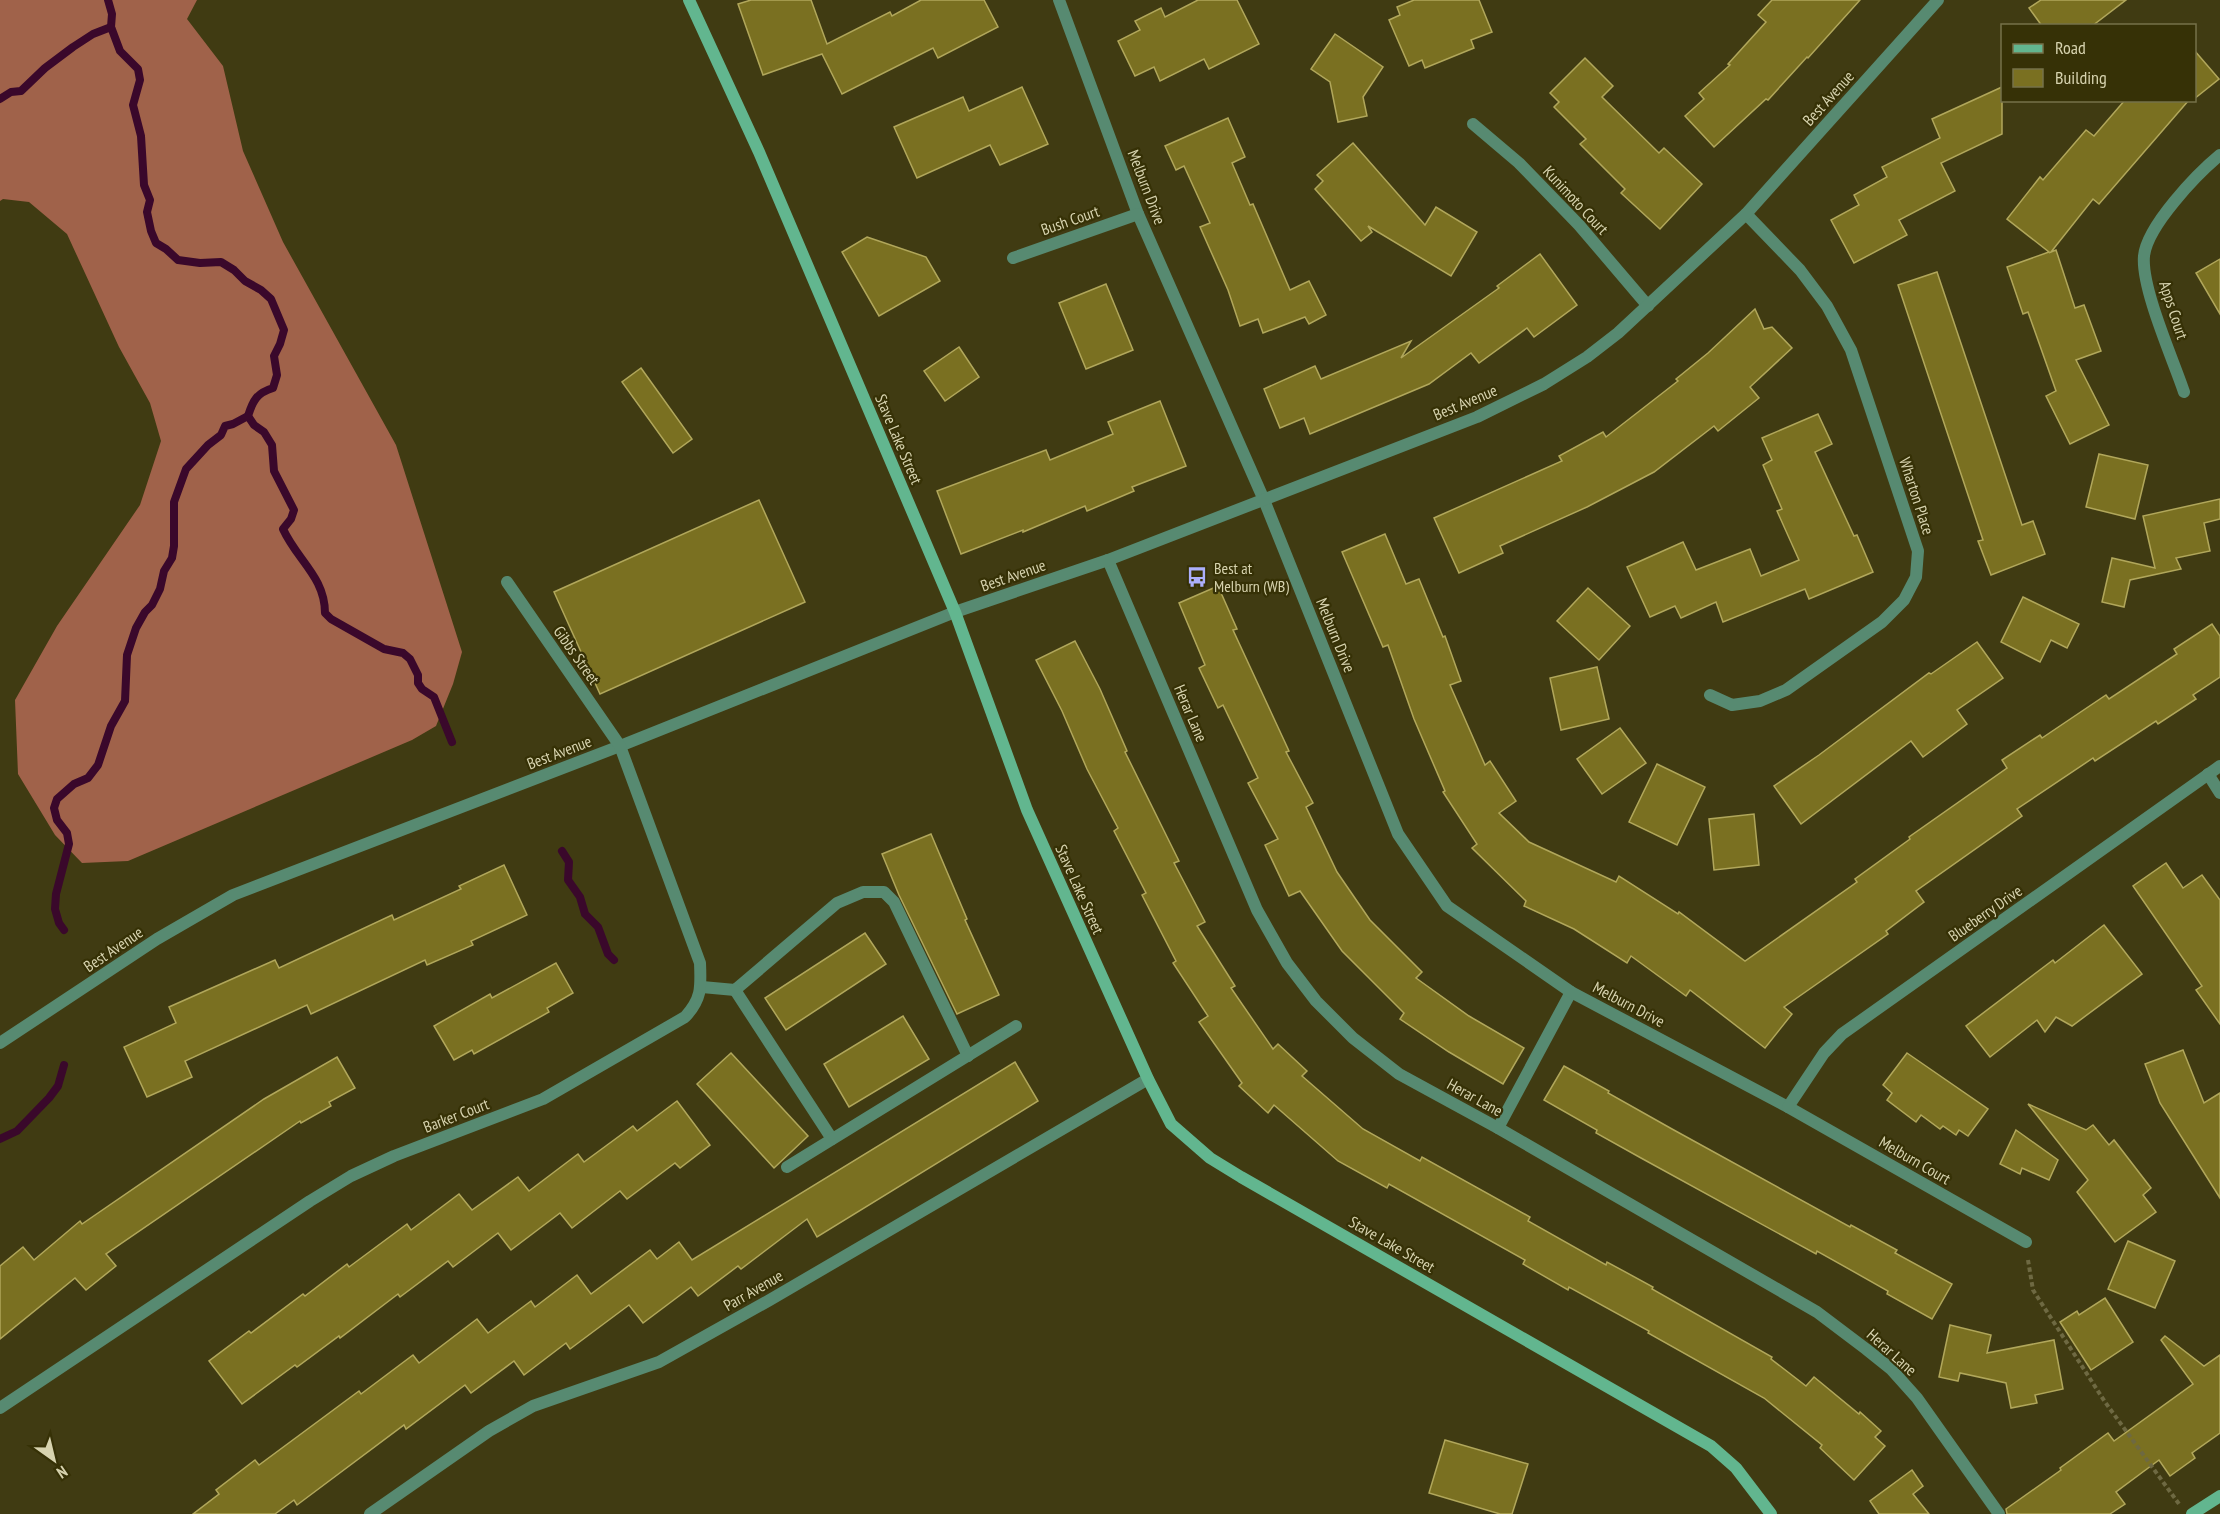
<svg xmlns="http://www.w3.org/2000/svg" width="2220" height="1514" font-family="'PT Sans Narrow',sans-serif">
	<style>
		.forest { fill: #a0624a }
		.lines { fill: none; stroke-linecap: round; stroke-linejoin: round }
		.stream { stroke: #3a082b; stroke-width: 8 }
		.building { fill: #7a7021; stroke: #b1a75b; stroke-width: 1.5 }
		.path { stroke: #6e6942; stroke-width: 4; stroke-dasharray: 4.5 3; stroke-linecap: butt }
		.lane { stroke: #578a71; stroke-width: 12 }
		.street { stroke: #578a71; stroke-width: 12 }
		.secondary { stroke: #62b68f; stroke-width: 12 }
		.labels { text-anchor: middle; stroke-width: 4.5; stroke-linejoin: round; paint-order: stroke }
		.street-label { font-size: 16px; fill: #d7d3af; stroke: #363106 }
		.poi-label { font-size: 16px; fill: #d7d3af; stroke: #363106; text-anchor: start }
	</style>
	<rect width="100%" height="100%" fill="#403b12"/>
	<polygon class="forest" points="0,0 197,0 187,19 223,66 243,151 283,242 396,445 462,652 453,684 436,726 412,740 128,861 82,863 55,835 18,774 15,700 57,626 140,505 161,441 150,403 119,347 67,234 29,202 3,199 0,201"/>
	<g class="lines">
		<g class="stream">
			<path d="M 108,0 L 112,14 L 111,27 L 120,51 L 138,69 L 140,80 L 133,105 L 141,136 L 144,185 L 150,200 L 147,212 L 151,231 L 156,243 L 166,249 L 178,260 L 200,263 L 221,262 L 234,270 L 245,281 L 261,290 L 271,299 L 284,330 L 280,344 L 274,356 L 277,375 L 273,388 C 257,393 253,400 248,416 L 254,425 L 264,432 L 272,445 L 274,471 L 294,510 L 291,519 L 283,529 C 297,560 325,577 325,613 L 331,619 L 384,649 L 403,653 L 410,659 L 418,675 L 418,683 L 422,689 L 434,697 L 452,742"/>
			<polyline points="0,99 11,92 21,91 45,68 73,47 93,34 111,27"/>
			<polyline points="562,851 569,862 568,880 580,897 585,914 598,927 608,954 614,960"/>
			<polyline points="64,930 59,923 55,909 56,894 69,844 67,833 57,820 54,808 57,799 74,784 88,778 98,765 111,726 125,701 127,655 136,628 145,612 152,605 160,589 164,571 172,558 174,546 174,502 186,469 208,445 221,435 225,426 233,424 248,416"/>
			<polyline points="0,1139 17,1131 49,1098 58,1086 64,1065"/>
		</g>
	</g>
	<g class="building">
		<polygon points="751,0 811,0 827,44 890,12 892,16 921,0 984,0 998,27 938,58 933,48 842,94 822,54 763,75 738,4"/>
		<polygon points="1198,0 1237,0 1259,44 1209,69 1204,59 1160,81 1154,67 1135,76 1118,41 1140,30 1135,21 1161,8 1165,17"/>
		<polygon points="1414,0 1479,0 1492,32 1471,40 1474,48 1425,68 1422,60 1409,66 1389,20 1400,15 1397,7"/>
		<polygon points="1772,0 1860,0 1808,58 1807,57 1768,100 1766,99 1714,147 1685,116 1704,99 1699,93 1730,65 1728,64 1766,22 1758,15"/>
		<polygon points="2041,0 2126,0 2092,26 2042,26 2029,8"/>
		<polygon points="1335,34 1383,67 1363,97 1367,116 1338,122 1330,82 1311,69"/>
		<polygon points="2194,50 2219,79 2194,99"/>
		<polygon points="1585,58 1613,86 1602,97 1659,153 1664,148 1702,184 1660,229 1621,193 1625,189 1580,144 1586,139 1554,107 1559,102 1550,93"/>
		<polygon points="1022,87 1048,144 1000,165 990,145 917,178 894,127 963,97 969,111"/>
		<polygon points="2002,87 2002,134 1941,163 1955,191 1899,220 1907,235 1854,263 1831,220 1859,205 1854,195 1887,177 1882,167 1940,138 1932,119"/>
		<polygon points="2125,100 2189,100 2099,204 2093,199 2051,252 2056,250 2075,308 2084,305 2101,351 2076,360 2109,425 2070,444 2046,396 2056,391 2028,312 2023,314 2007,267 2049,252 2007,219 2040,177 2043,180 2086,130 2094,136"/>
		<polygon points="1228,118 1245,157 1232,163 1250,205 1253,204 1290,290 1309,281 1326,315 1309,324 1305,317 1263,333 1258,319 1240,326 1228,290 1200,227 1210,223 1184,166 1176,170 1165,146"/>
		<polygon points="1353,143 1425,225 1436,207 1477,232 1451,276 1368,226 1372,232 1361,241 1315,189 1323,181 1317,175"/>
		<polygon points="867,237 926,257 940,281 879,316 842,252"/>
		<polygon points="1540,254 1577,305 1534,337 1527,328 1479,363 1471,353 1429,384 1310,434 1304,418 1280,428 1264,389 1315,366 1321,379 1411,341 1401,358 1499,288 1497,286"/>
		<polygon points="2220,259 2220,314 2196,273"/>
		<polygon points="1937,272 2022,525 2033,521 2045,554 1991,575 1978,541 1983,540 1898,285"/>
		<polygon points="1106,284 1133,350 1086,369 1059,303"/>
		<polygon points="1755,309 1764,329 1772,327 1792,348 1750,387 1759,398 1718,431 1714,426 1654,472 1587,507 1500,546 1503,553 1459,573 1434,518 1562,461 1559,456 1603,432 1606,437 1678,381 1676,379 1708,353"/>
		<polygon points="959,347 979,377 945,401 924,371"/>
		<polygon points="641,368 692,439 673,453 622,382"/>
		<polygon points="1160,401 1186,466 1132,487 1134,491 1087,511 1085,506 1023,532 1023,530 961,554 937,491 1046,450 1050,460 1113,434 1108,422"/>
		<polygon points="1818,414 1832,444 1815,452 1854,536 1857,535 1873,572 1809,599 1805,589 1723,622 1716,602 1681,618 1675,606 1650,617 1627,567 1683,542 1696,570 1750,549 1761,576 1799,560 1777,511 1782,509 1763,465 1772,460 1762,438"/>
		<polygon points="2099,454 2148,465 2135,519 2086,507"/>
		<polygon points="2220,499 2220,519 2204,523 2210,551 2176,558 2181,569 2130,580 2124,607 2102,602 2112,558 2155,568 2143,516"/>
		<polygon points="759,500 805,602 600,694 554,592"/>
		<polygon points="1385,534 1406,584 1419,579 1443,637 1445,636 1461,681 1450,685 1485,765 1490,761 1516,801 1499,813 1529,842 1616,882 1619,876 1678,914 1679,912 1745,961 1857,882 1855,879 1910,839 1909,837 2007,768 2002,760 2040,735 2042,738 2106,695 2109,699 2177,654 2174,649 2212,624 2220,636 2220,677 2193,695 2196,699 2158,724 2156,721 2095,761 2093,758 2017,809 2022,816 1916,891 1924,902 1886,931 1888,934 1784,1007 1792,1014 1765,1048 1690,990 1686,996 1631,956 1627,963 1574,929 1524,906 1526,901 1472,848 1477,844 1443,792 1445,791 1414,719 1388,645 1383,647 1342,552"/>
		<polygon points="1218,586 1237,629 1233,630 1289,751 1286,752 1313,803 1306,807 1337,872 1370,920 1422,972 1416,978 1469,1016 1524,1048 1503,1084 1449,1052 1400,1019 1404,1013 1342,951 1300,891 1289,896 1265,845 1278,839 1248,783 1258,778 1223,705 1218,708 1199,668 1205,665 1179,603"/>
		<polygon points="1588,588 1630,626 1599,660 1557,621"/>
		<polygon points="2023,597 2079,624 2067,648 2051,640 2040,662 2001,642"/>
		<polygon points="1075,641 1100,689 1127,751 1125,752 1179,861 1174,863 1205,922 1197,926 1235,986 1231,988 1273,1049 1278,1044 1307,1071 1302,1076 1363,1129 1420,1161 1422,1157 1530,1217 1528,1221 1606,1265 1607,1262 1653,1287 1652,1289 1772,1357 1771,1359 1806,1386 1814,1377 1859,1414 1860,1412 1881,1431 1875,1437 1885,1446 1854,1480 1820,1448 1822,1445 1764,1398 1648,1333 1649,1331 1569,1287 1568,1290 1523,1264 1525,1260 1389,1184 1387,1188 1338,1161 1274,1105 1268,1113 1239,1086 1242,1083 1199,1022 1208,1016 1173,963 1176,961 1142,895 1146,893 1114,831 1118,828 1087,769 1062,711 1036,660"/>
		<polygon points="1977,642 2003,678 1957,710 1967,724 1923,757 1911,741 1801,824 1774,786 1819,755 1929,673 1931,674"/>
		<polygon points="1597,667 1609,719 1561,730 1550,678"/>
		<polygon points="1620,728 1646,763 1602,794 1577,759"/>
		<polygon points="1657,764 1705,787 1677,845 1629,822"/>
		<polygon points="1754,814 1759,865 1714,870 1709,819"/>
		<polygon points="931,834 967,919 965,920 999,995 957,1014 899,895 882,854"/>
		<polygon points="2166,863 2183,888 2202,875 2220,900 2220,1024 2196,990 2202,986 2133,886"/>
		<polygon points="504,865 527,915 471,941 473,945 427,965 425,960 311,1014 307,1005 185,1061 192,1077 147,1097 124,1047 176,1023 169,1007 275,960 279,968 392,915 394,920 461,889 459,886"/>
		<polygon points="2104,925 2142,974 2072,1026 2056,1017 2045,1032 2037,1020 1990,1057 1966,1026 2053,960 2055,963"/>
		<polygon points="865,933 886,964 786,1030 765,998"/>
		<polygon points="556,963 573,993 547,1008 549,1012 474,1054 472,1050 454,1060 434,1026 490,994 492,998"/>
		<polygon points="903,1016 929,1059 849,1107 824,1064"/>
		<polygon points="2183,1050 2204,1103 2220,1093 2220,1198 2160,1103 2145,1064"/>
		<polygon points="731,1053 808,1136 774,1168 697,1084"/>
		<polygon points="1907,1053 1988,1109 1968,1136 1959,1130 1956,1135 1943,1126 1940,1129 1921,1115 1916,1122 1887,1100 1892,1093 1883,1085"/>
		<polygon points="337,1057 355,1088 329,1102 331,1106 301,1123 300,1121 106,1254 116,1266 86,1290 75,1278 0,1339 0,1266 23,1247 34,1260 80,1221 82,1224 264,1099"/>
		<polygon points="1015,1062 1038,1101 817,1237 807,1219 741,1269 738,1266 698,1296 691,1287 643,1323 629,1305 570,1349 566,1343 524,1375 514,1361 471,1393 465,1385 406,1429 404,1425 297,1505 294,1500 275,1514 193,1514 219,1494 216,1490 255,1460 259,1465 359,1391 361,1394 413,1355 419,1363 477,1319 488,1333 531,1301 535,1307 577,1275 591,1294 650,1250 657,1259 679,1242 692,1260"/>
		<polygon points="1564,1066 1609,1091 1608,1093 1672,1129 1850,1227 1851,1225 1897,1250 1895,1253 1952,1284 1932,1319 1887,1294 1888,1291 1817,1251 1816,1254 1641,1158 1596,1133 1597,1130 1544,1100"/>
		<polygon points="677,1101 710,1145 680,1168 675,1163 627,1199 620,1191 572,1228 560,1213 511,1250 498,1233 453,1267 448,1261 400,1297 398,1294 340,1338 339,1336 297,1367 295,1365 242,1404 209,1361 249,1331 251,1333 303,1294 305,1296 347,1264 349,1267 407,1224 411,1230 459,1194 472,1210 518,1177 529,1191 578,1154 584,1162 633,1126 637,1131"/>
		<polygon points="2028,1104 2086,1130 2093,1125 2109,1145 2114,1140 2151,1188 2143,1195 2156,1212 2115,1242 2077,1192 2088,1180"/>
		<polygon points="2016,1130 2058,1160 2049,1180 2022,1168 2020,1174 2000,1164"/>
		<polygon points="2128,1241 2175,1261 2155,1308 2108,1289"/>
		<polygon points="2105,1298 2133,1342 2091,1370 2060,1322 2077,1311 2079,1315"/>
		<polygon points="1950,1325 1991,1335 1987,1353 2054,1340 2063,1389 2035,1395 2037,1403 2011,1408 2006,1383 1960,1373 1958,1381 1939,1377"/>
		<polygon points="2165,1336 2204,1366 2220,1355 2220,1433 2192,1453 2195,1458 2170,1476 2159,1460 2116,1492 2125,1504 2110,1514 2007,1514 2006,1509 2061,1470 2060,1468 2108,1433 2114,1441 2193,1384 2161,1340"/>
		<polygon points="1445,1440 1528,1464 1512,1514 1500,1514 1429,1493"/>
		<polygon points="1912,1470 1923,1486 1913,1494 1929,1514 1879,1514 1870,1501"/>
	</g>
	<g class="lines">
		<polyline class="path" points="2028,1260 2033,1290 2105,1402 2179,1504"/>
		<g class="lane">
			<polyline points="702,987 735,990 837,903 863,892 884,892 894,902 968,1056"/>
			<polyline points="735,990 832,1139"/>
			<polyline points="1498,1128 1571,992"/>
			<polyline points="787,1167 1016,1026"/>
		</g>
		<g class="street">
			<polyline points="1059,0 1138,214 1264,500 1398,834 1447,906 1571,992 1788,1107 2026,1242"/>
			<polyline points="1473,124 1519,163 1579,225 1648,306"/>
			<polyline points="1013,258 1138,214"/>
			<path d="M 2184,392 C 2173,359 2141,288 2144,256 C 2147,226 2197,174 2220,155"/>
			<polyline points="1108,560 1257,910 1287,963 1316,1001 1353,1038 1399,1074 1498,1128 1817,1312 1866,1349 1891,1369 1917,1398 1999,1514"/>
			<polyline points="1710,695 1732,705 1760,701 1786,690 1882,622 1904,600 1916,577 1918,551 1851,350 1827,306 1800,270 1746,214"/>
			<polyline points="2208,774 2220,793"/>
			<polyline points="0,1043 157,939 233,895 620,746 955,612 1108,560 1477,417 1544,384 1587,357 1618,333 1746,214 1938,0"/>
			<polyline points="1788,1107 1824,1053 1842,1034 2220,766"/>
			<path d="M 0,1408 L 310,1201 L 351,1176 L 394,1156 L 543,1099 L 685,1017 C 702,999 701,987 700,963 L 620,746 L 507,582"/>
			<polyline points="370,1514 489,1431 533,1406 659,1362 768,1301 1148,1079"/>
		</g>
		<g class="secondary">
			<polyline points="689,0 759,152 955,612 1027,810 1148,1079 1171,1124 1210,1158 1241,1177 1711,1446 1736,1468 1771,1514"/>
			<polyline points="2192,1514 2220,1496"/>
		</g>
	</g>
	<defs>
		<g id="bus-bare" transform="scale(1.62)"><path d="M-5-6H5V4H4V6H2V4H-2V6H-4V4H-5ZM-3.5-4V0h7V-4ZM-3.5 1.2v1.5H-2V1.2ZM2 1.2v1.5H3.5V1.2Z" fill="#acaffb" stroke="#363106" stroke-width="2.5" paint-order="stroke"/></g>
	</defs>
	<g fill-rule="evenodd">
		<use href="#bus-bare" x="1197" y="577"/>
	</g>
	<g class="labels">
		<g class="street-label">
			<text transform="translate(1828 98) rotate(-48)" y="6">Best Avenue</text>
			<text transform="translate(1147 187) rotate(69)" y="6">Melburn Drive</text>
			<text transform="translate(1576 200) rotate(47)" y="6">Kunimoto Court</text>
			<text transform="translate(1070 220) rotate(-19)" y="6">Bush Court</text>
			<text transform="translate(2174 310) rotate(72)" y="6">Apps Court</text>
			<text transform="translate(1465 402) rotate(-23)" y="6">Best Avenue</text>
			<text transform="translate(899 439) rotate(67)" y="6">Stave Lake Street</text>
			<text transform="translate(1917 496) rotate(72)" y="6">Wharton Place</text>
			<text transform="translate(1013 575) rotate(-19)" y="6">Best Avenue</text>
			<text transform="translate(1336 635) rotate(68)" y="6">Melburn Drive</text>
			<text transform="translate(577 655) rotate(55)" y="6">Gibbs Street</text>
			<text transform="translate(1191 713) rotate(67)" y="6">Herar Lane</text>
			<text transform="translate(559 752) rotate(-21)" y="6">Best Avenue</text>
			<text transform="translate(1080 889) rotate(66)" y="6">Stave Lake Street</text>
			<text transform="translate(1985 913) rotate(-35)" y="6">Blueberry Drive</text>
			<text transform="translate(113 949) rotate(-34)" y="6">Best Avenue</text>
			<text transform="translate(1629 1004) rotate(28)" y="6">Melburn Drive</text>
			<text transform="translate(1475 1097) rotate(29)" y="6">Herar Lane</text>
			<text transform="translate(456 1115) rotate(-21)" y="6">Barker Court</text>
			<text transform="translate(1915 1160) rotate(30)" y="6">Melburn Court</text>
			<text transform="translate(1392 1244) rotate(30)" y="6">Stave Lake Street</text>
			<text transform="translate(753 1290) rotate(-30)" y="6">Parr Avenue</text>
			<text transform="translate(1892 1352) rotate(42)" y="6">Herar Lane</text>
		</g>
		<g class="poi-label">
			<text x="1214" y="574">Best at<tspan x="1214" dy="18">Melburn (WB)</tspan></text>
		</g>
	</g>
	<rect x="2001" y="24" width="195" height="78" fill="#363106" stroke="#76724a" stroke-width="1.5"/>
	<rect x="2013" y="44" width="30" height="9" fill="#62b68f" stroke="#76724a" stroke-width="1.5"/>
	<text x="2055" y="54" font-size="18" fill="#d7d3af">Road</text>
	<rect x="2013" y="69" width="30" height="18" fill="#7a7021" stroke="#76724a" stroke-width="1.5"/>
	<text x="2055" y="84" font-size="18" fill="#d7d3af">Building</text>
	<g transform="translate(54 1460) rotate(146)" stroke="#363106" stroke-width="4.5" paint-order="stroke">
	<path d="M0-4.5L10 22L0 15L-10 22Z" fill="#d7d3af"/>
	<text y="-9" font-size="16" font-weight="bold" text-anchor="middle" fill="#d7d3af">N</text>
	</g>
</svg>
